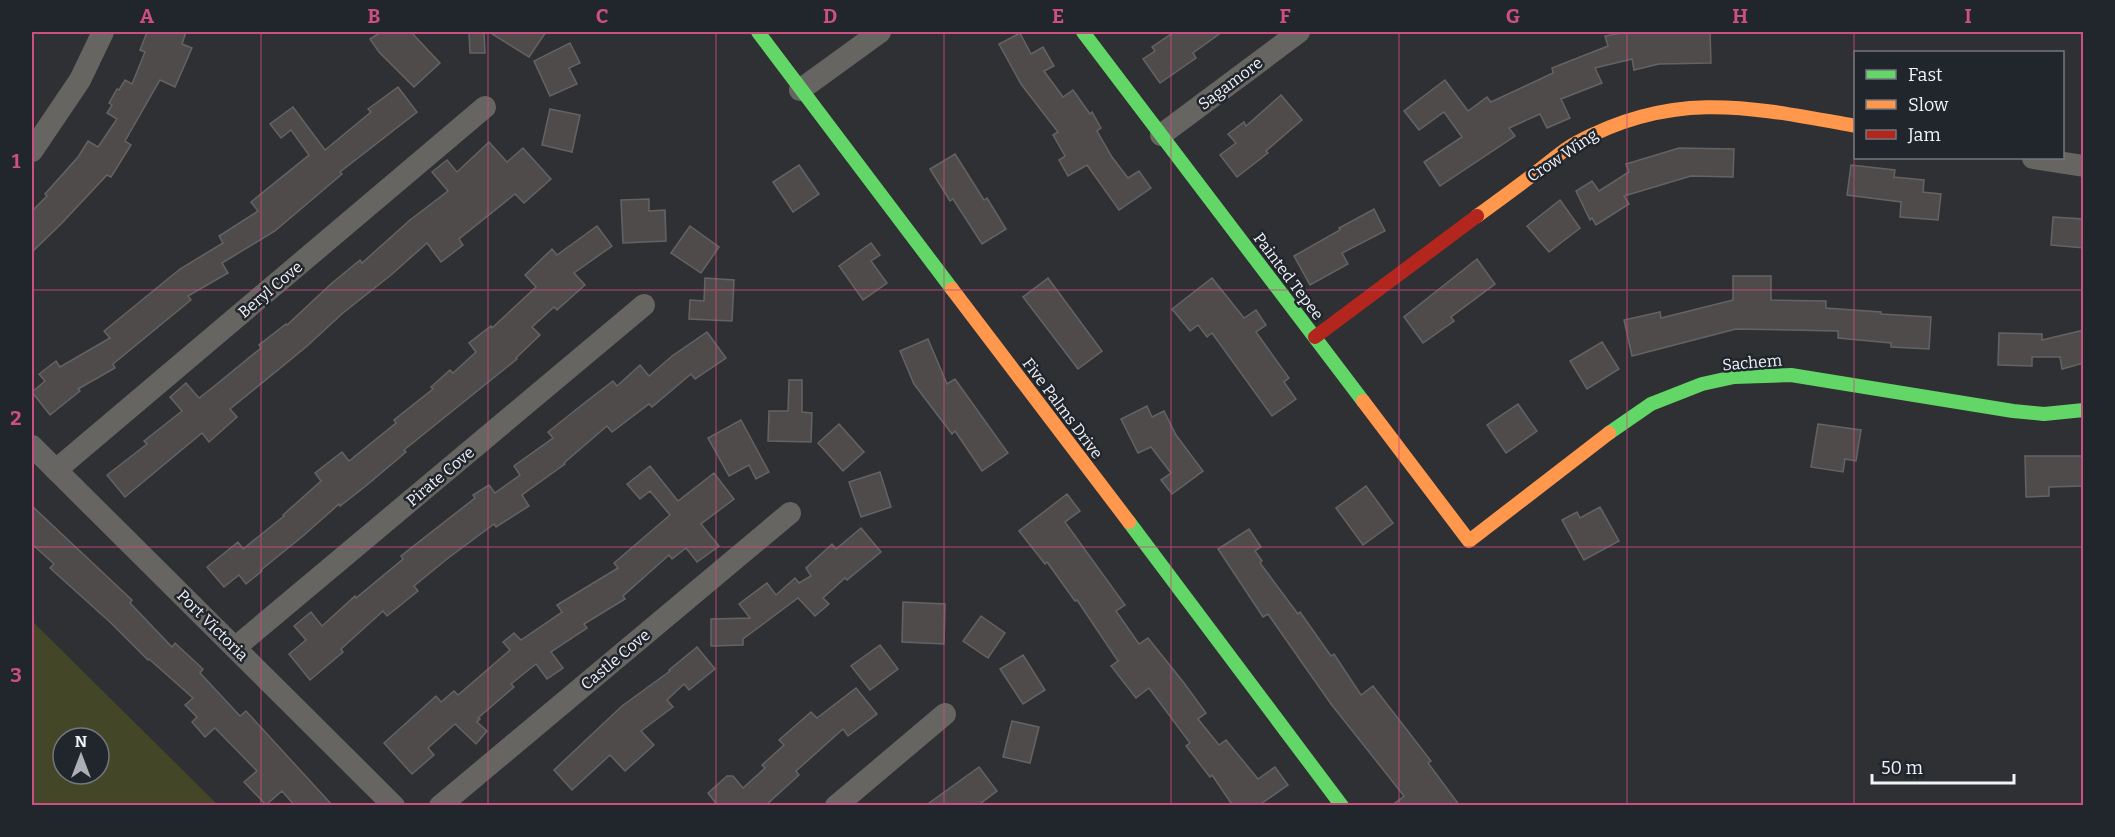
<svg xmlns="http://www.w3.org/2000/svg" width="2115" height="837" font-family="Bitter,serif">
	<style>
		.green { fill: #444628; fill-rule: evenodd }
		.building { fill: #504b4b; stroke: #646364; stroke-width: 1.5 }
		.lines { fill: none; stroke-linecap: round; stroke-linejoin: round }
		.street { stroke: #676561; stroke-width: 22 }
		.fast { stroke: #63d668; stroke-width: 14 }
		.slow { stroke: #ff974d; stroke-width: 14 }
		.jam { stroke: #b3261e; stroke-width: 14 }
		.grid { fill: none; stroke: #ce4f82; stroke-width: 1.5; stroke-opacity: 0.55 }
		.labels { text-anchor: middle; stroke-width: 5; stroke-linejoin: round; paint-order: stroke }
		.street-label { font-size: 16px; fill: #f0f3f8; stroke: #21252c }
		.neatline { fill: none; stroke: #ce4f82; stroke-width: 2 }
		.grid-label { font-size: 20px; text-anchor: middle; font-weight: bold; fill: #ce4f82 }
	</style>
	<rect width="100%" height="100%" fill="#2e3033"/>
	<path class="green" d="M 32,621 L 218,805 L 32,805 ZM 63,738 L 99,738 L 99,774 L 63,774 Z"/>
	<g class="building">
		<polygon points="147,32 186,32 182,44 192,48 175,87 160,80 125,141 131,145 111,177 107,175 61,224 32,252 32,211 47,196 45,194 78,157 88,141 98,147 117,119 107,113 112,105 109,103 117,89 119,90 125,80 132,84 145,52 140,50"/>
		<polygon points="381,32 411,32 440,63 414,87 379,52 370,39"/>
		<polygon points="469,32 484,32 485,53 470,53"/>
		<polygon points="489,32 546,32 529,57"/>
		<polygon points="1174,32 1222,32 1193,53 1196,58 1160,83 1143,59 1155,51 1152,47"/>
		<polygon points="1627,32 1645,32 1645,33 1710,32 1711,63 1659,64 1634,70 1632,59 1595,68 1602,83 1561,99 1570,118 1547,128 1540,114 1509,128 1515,136 1440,186 1424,162 1462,137 1444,112 1419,130 1404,111 1445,80 1468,111 1487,97 1491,102 1553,73 1552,68 1608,46 1605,36"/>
		<polygon points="1020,33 1031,54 1043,47 1054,66 1044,71 1063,97 1073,90 1090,114 1092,112 1101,128 1097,131 1112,157 1128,178 1139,171 1151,188 1119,210 1087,165 1068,176 1059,160 1065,156 1053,135 1058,132 1021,84 999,44"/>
		<polygon points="570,43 580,63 569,68 577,84 550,96 534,61"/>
		<polygon points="398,87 417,112 340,172 342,174 275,231 222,263 228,273 188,296 191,300 113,364 115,368 78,389 80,391 50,415 32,392 45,381 39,374 56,361 60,367 110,338 104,331 180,269 223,243 219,236 258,211 251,202 309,155 291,130 281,138 270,124 293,107 325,150 371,112 368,109"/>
		<polygon points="1281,95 1302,120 1266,151 1268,153 1237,177 1220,155 1236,143 1228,134 1244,122 1246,126"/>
		<polygon points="550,109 580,115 572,152 542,145"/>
		<polygon points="489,142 507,162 523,148 551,179 524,203 515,194 459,239 463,245 441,262 427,243 391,275 343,313 306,347 230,409 237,417 209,442 202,433 125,497 107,475 147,444 144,441 182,411 170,397 186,383 199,398 212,388 261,348 259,345 286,324 287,325 332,283 360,260 362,263 410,220 448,191 432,172 447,160 457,172"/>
		<polygon points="1679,148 1734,149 1733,177 1691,176 1624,196 1629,204 1596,225 1592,218 1590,220 1576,191 1592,181 1599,191 1629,172 1626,164"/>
		<polygon points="955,154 984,200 987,198 1006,229 982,244 953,199 950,201 930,169"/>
		<polygon points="799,165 819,194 793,212 773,182"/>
		<polygon points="1851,165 1895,170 1894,177 1924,180 1923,192 1941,194 1938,220 1900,217 1901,202 1847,195"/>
		<polygon points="649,199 649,211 665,210 666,241 623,243 621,200"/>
		<polygon points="1560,200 1580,228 1549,252 1527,226"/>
		<polygon points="1374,209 1385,231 1342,253 1348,264 1310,285 1294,256 1340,230 1339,228"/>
		<polygon points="2053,217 2084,219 2084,248 2051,245"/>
		<polygon points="597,226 612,246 574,273 585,285 557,310 554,307 532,327 540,335 516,358 517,359 404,450 406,452 367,485 340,506 339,504 303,536 261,570 262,571 246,584 239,575 224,587 207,567 238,542 243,549 284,516 283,515 321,481 315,473 342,452 349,461 396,423 394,420 433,389 431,387 450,370 453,373 476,352 469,343 491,326 492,328 536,287 525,275 552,249 557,255"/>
		<polygon points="690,226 719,247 701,273 671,253"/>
		<polygon points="871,243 880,255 871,261 887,283 863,300 839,266"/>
		<polygon points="1477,259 1495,284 1451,317 1454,321 1423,343 1404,317"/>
		<polygon points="1733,276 1771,276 1771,300 1826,301 1826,308 1881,312 1881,314 1931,317 1929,349 1891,347 1891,343 1838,338 1838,331 1736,329 1632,356 1624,320 1660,312 1661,318 1733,300"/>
		<polygon points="705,278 734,280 732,321 689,319 690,300 704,301"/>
		<polygon points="1048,278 1102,351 1078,369 1023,297"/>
		<polygon points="1212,278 1244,318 1256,310 1266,325 1256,332 1289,378 1284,382 1296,399 1272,416 1212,333 1207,337 1198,325 1190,331 1172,309"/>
		<polygon points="2084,330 2084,363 2062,369 2060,357 2032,357 2032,366 1998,365 1999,333 2042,334 2042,340"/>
		<polygon points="707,332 726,358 695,379 691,374 652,407 649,404 612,432 607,426 564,463 565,464 522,495 529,506 496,527 494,524 447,559 414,586 418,591 387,616 383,611 341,649 343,652 310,680 289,654 306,640 294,626 311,612 322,626 355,596 356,598 403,559 401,556 475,498 473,495 489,485 495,493 520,475 514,466 553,438 548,432 583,404 613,381 617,386 640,365 649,376 672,356"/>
		<polygon points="928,339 947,384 955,379 1008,453 982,471 955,431 952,434 914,384 900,351"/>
		<polygon points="1602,342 1619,369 1587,389 1570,361"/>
		<polygon points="789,380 802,380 802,412 812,413 811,442 768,441 769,411 788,411"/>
		<polygon points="1518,404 1537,431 1506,453 1487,425"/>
		<polygon points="1147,406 1152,417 1164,411 1176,435 1203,471 1172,494 1161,480 1171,473 1151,447 1138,453 1121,419"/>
		<polygon points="741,420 769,472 756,479 749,465 729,476 708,438"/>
		<polygon points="839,424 864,452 843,471 818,443"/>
		<polygon points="1818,424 1861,430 1856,461 1845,459 1843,472 1811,467"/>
		<polygon points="2025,456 2084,456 2084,486 2049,487 2049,496 2026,497"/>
		<polygon points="650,466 678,501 714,473 734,499 701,524 719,546 697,562 686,548 672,559 669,555 623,596 625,599 584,624 587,628 551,652 563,668 547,679 536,664 511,684 514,687 478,718 480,719 477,722 487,731 476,744 455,724 428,748 434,755 412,774 384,743 436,696 441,702 454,691 458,695 510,650 503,642 514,633 521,640 562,612 557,605 618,568 614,563 670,515 650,491 640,499 627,484"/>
		<polygon points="880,472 891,507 861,517 849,482"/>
		<polygon points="1366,486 1393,523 1363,545 1336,508"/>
		<polygon points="1067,494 1080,511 1065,522 1125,605 1116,611 1139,644 1148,638 1184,683 1206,713 1198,719 1219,745 1226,740 1258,779 1275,767 1288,785 1258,806 1233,806 1212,775 1210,777 1186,746 1190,743 1149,688 1136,698 1111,666 1118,661 1077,600 1075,601 1047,562 1045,564 1019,531"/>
		<polygon points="32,506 132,600 130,603 172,647 175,643 203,669 200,673 240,716 246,711 333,806 295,806 282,791 266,805 244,782 257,771 215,728 205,737 192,722 197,717 185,705 193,698 149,659 148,660 111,623 50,568 54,564 32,544"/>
		<polygon points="1600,507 1619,541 1584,560 1562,520 1577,512 1580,518"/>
		<polygon points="861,528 881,552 847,580 845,578 823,598 829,604 815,616 798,598 743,639 743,645 711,646 711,619 750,618 739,604 767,583 776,595 795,578 799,583 811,576 806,568 832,544 836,549"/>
		<polygon points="1249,529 1261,547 1255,551 1262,561 1260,563 1298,614 1300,612 1331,656 1334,654 1361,695 1373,686 1431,761 1428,763 1460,806 1391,806 1404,796 1331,704 1268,614 1263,617 1218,549"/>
		<polygon points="903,602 945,604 944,644 902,642"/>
		<polygon points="981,616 1005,633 988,658 963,641"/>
		<polygon points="880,645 898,669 870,690 851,666"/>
		<polygon points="697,647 715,669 689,690 684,684 667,700 673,707 641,731 654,745 625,771 610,755 572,790 554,770 622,706 670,671 669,670"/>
		<polygon points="1023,655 1045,690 1023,704 1000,669"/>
		<polygon points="856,688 877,714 848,736 843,729 796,771 799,775 765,806 718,806 708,793 727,776 733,776 743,788 765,768 762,765 784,745 779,740 811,712 817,718"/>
		<polygon points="1012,721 1039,727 1030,763 1003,757"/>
		<polygon points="979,767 997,791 977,806 925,806"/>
	</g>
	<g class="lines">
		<g class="street">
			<polyline points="800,90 880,32"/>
			<polyline points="1161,135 1299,32"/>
			<polyline points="32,151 80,80 103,32"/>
			<polyline points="2033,158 2084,166"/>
			<polyline points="32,446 394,806"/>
			<polyline points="56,470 485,107"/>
			<polyline points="236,647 644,305"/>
			<polyline points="440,806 790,513"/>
			<polyline points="836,806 945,714"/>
		</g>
		<g class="fast">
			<polyline points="758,32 952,289"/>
			<polyline points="1083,32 1363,401"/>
			<polyline points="1609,433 1651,404 1702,384 1734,377 1791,375 2013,411 2044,414 2084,410"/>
			<polyline points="1129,522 1342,806"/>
		</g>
		<g class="slow">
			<path d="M 1477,216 C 1499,200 1521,184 1543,167 C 1554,159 1564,149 1576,143 C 1675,89 1751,107 1856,126"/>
			<polyline points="952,289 1129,522"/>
			<polyline points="1363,401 1469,541 1609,433"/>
		</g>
		<polyline class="jam" points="1315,337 1477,216"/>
	</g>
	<path class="grid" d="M 261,32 L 261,806M 488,32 L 488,806M 716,32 L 716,806M 944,32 L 944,806M 1171,32 L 1171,806M 1399,32 L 1399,806M 1627,32 L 1627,806M 1854,32 L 1854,806M 32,290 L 2084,290M 32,547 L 2084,547"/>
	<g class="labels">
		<g class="street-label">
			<text transform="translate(1230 83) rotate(-37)" y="6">Sagamore</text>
			<text transform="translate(1562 155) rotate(-34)" y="6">Crow Wing</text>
			<text transform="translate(1289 276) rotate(53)" y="6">Painted Tepee</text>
			<text transform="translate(270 289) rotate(-40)" y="6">Beryl Cove</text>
			<text transform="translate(1752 362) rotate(-5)" y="6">Sachem</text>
			<text transform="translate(1063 408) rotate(53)" y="6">Five Palms Drive</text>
			<text transform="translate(440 476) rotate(-40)" y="6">Pirate Cove</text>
			<text transform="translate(213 625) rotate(45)" y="6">Port Victoria</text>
			<text transform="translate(615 659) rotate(-40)" y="6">Castle Cove</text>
		</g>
	</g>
	<rect width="2115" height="837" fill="none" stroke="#21252c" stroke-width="66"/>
	<rect x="1854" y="51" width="210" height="108" fill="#21252c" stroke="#74777e" stroke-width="1.5"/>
	<rect x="1866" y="70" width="30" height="9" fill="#63d668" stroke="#74777e" stroke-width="1.5"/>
	<text x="1908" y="81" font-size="18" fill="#f0f3f8">Fast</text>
	<rect x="1866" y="100" width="30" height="9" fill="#ff974d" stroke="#74777e" stroke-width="1.5"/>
	<text x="1908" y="111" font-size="18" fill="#f0f3f8">Slow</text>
	<rect x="1866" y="130" width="30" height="9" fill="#b3261e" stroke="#74777e" stroke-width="1.5"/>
	<text x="1908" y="141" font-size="18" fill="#f0f3f8">Jam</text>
	<g transform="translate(81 756)"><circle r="28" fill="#21252c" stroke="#74777e" stroke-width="1.5"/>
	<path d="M0-4.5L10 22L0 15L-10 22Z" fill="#acafb3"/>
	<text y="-9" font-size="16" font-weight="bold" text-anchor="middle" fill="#f0f3f8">N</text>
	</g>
	<path d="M1872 774v9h142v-9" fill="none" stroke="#f0f3f8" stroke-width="3"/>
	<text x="1881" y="774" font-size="18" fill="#f0f3f8" stroke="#21252c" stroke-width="4.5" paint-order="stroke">50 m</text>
	<rect x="33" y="33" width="2049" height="771" class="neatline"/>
	<g class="grid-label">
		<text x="147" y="23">A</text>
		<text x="374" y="23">B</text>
		<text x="602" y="23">C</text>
		<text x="830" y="23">D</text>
		<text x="1058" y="23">E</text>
		<text x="1285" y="23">F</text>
		<text x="1513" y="23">G</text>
		<text x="1740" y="23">H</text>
		<text x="1968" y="23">I</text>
		<text x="16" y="168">1</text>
		<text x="16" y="425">2</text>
		<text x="16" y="682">3</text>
	</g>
</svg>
